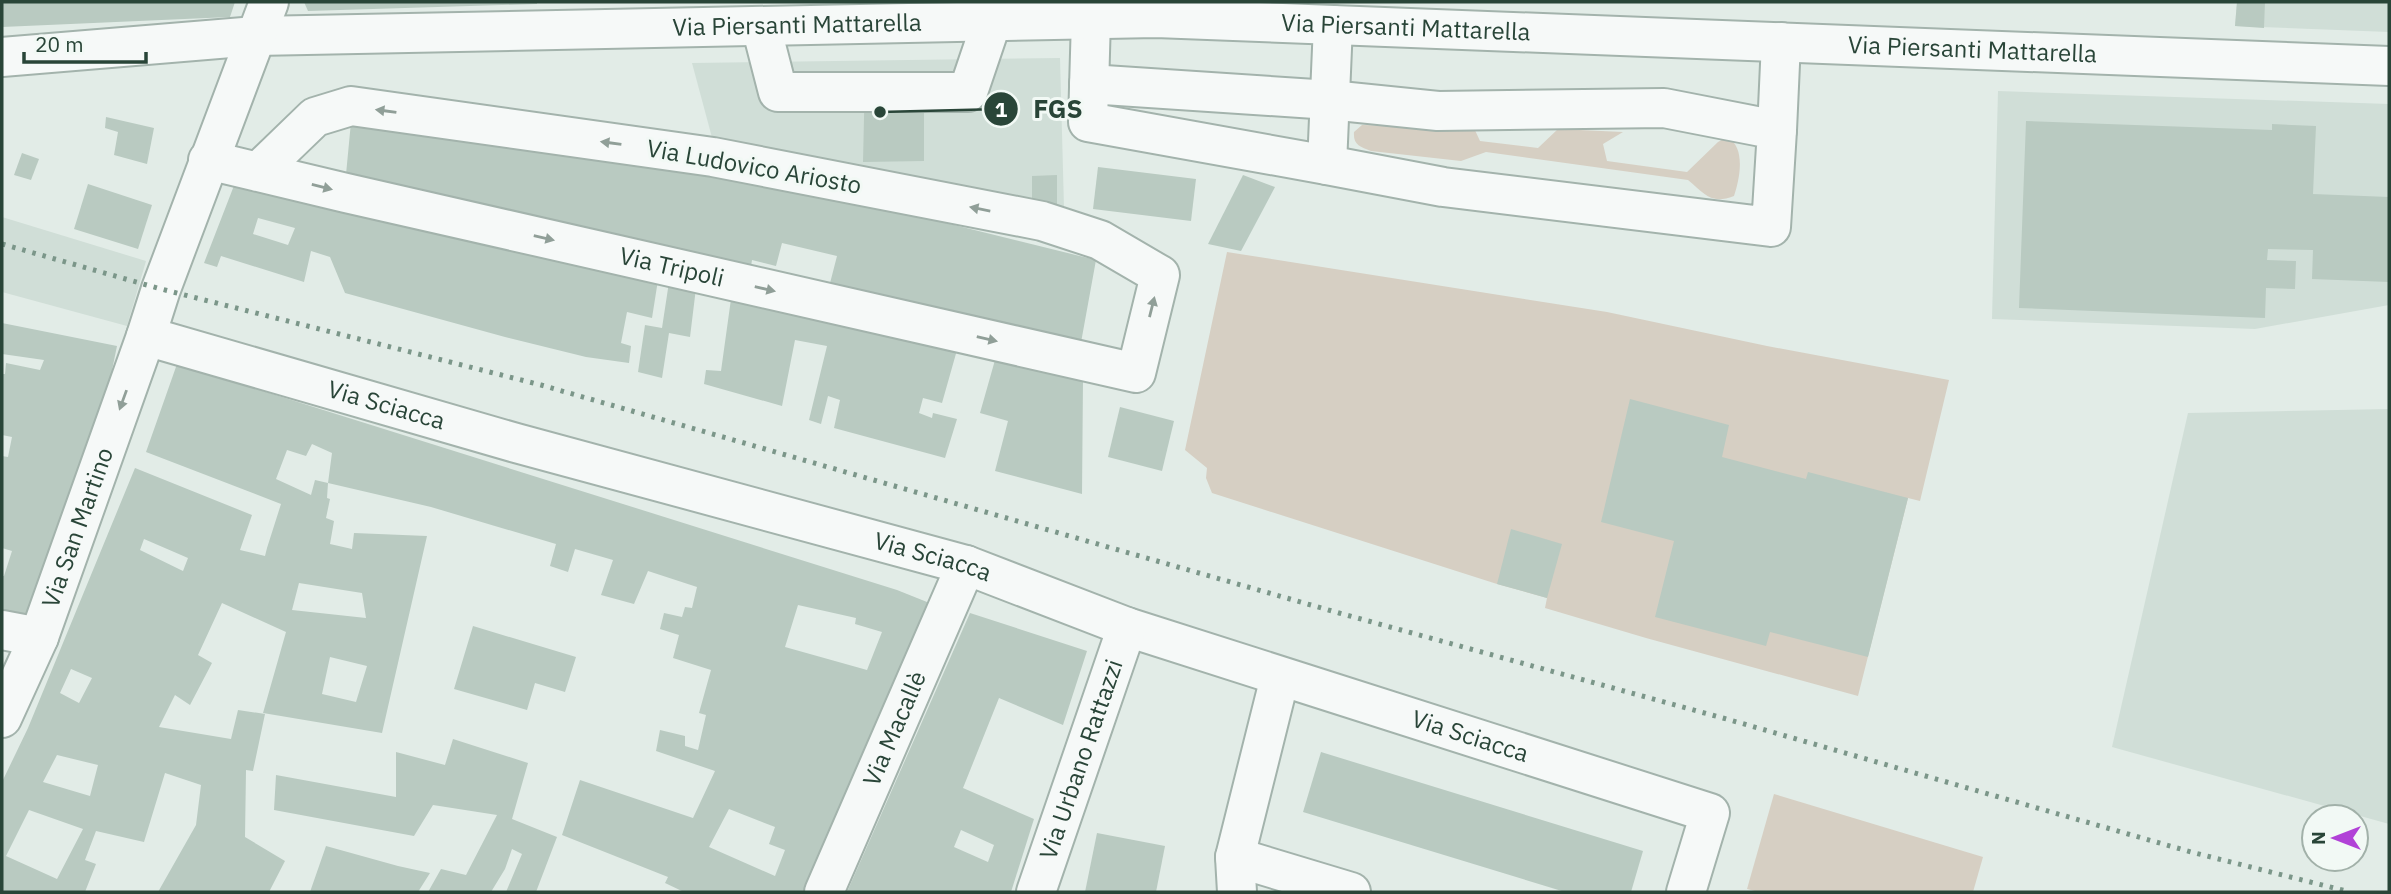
<svg xmlns="http://www.w3.org/2000/svg" width="2391" height="894" font-family="'IBM Plex Sans',sans-serif">
	<style>
		.built { fill: #d0ded7 }
		.green { fill: #d6cfc3 }
		.building { fill: #b9cac1; fill-rule: evenodd }
		.lines { fill: none; stroke-linecap: round; stroke-linejoin: round }
		.minor-casing { stroke: #a3b3ac; stroke-width: 42 }
		.minor { stroke: #f6f9f8; stroke-width: 38 }
		.rail { stroke: #7b9689; stroke-width: 5; stroke-dasharray: 3.5 7; stroke-linecap: butt }
		.oneway { fill: #909f98 }
		.labels { text-anchor: middle; stroke-width: 6; stroke-linejoin: round; paint-order: stroke }
		.street-label { font-size: 24px; fill: #294538; stroke: #f2f9f5 }
		.leader { fill: none; stroke: #294538; stroke-width: 2.5 }
		.callout-dot { fill: #294538; stroke: #f2f9f5; stroke-width: 2.5 }
		.mark-label { font-size: 21px; text-anchor: middle; font-weight: bold; fill: #fff }
		.callout-label { font-size: 26px; text-anchor: middle; font-weight: bold; fill: #294538; stroke: #f2f9f5; stroke-width: 6; stroke-linejoin: round; paint-order: stroke }
	</style>
	<rect width="100%" height="100%" fill="#e2ece7"/>
	<g class="built">
		<polygon points="2237,2 2389,2 2389,32 2235,26"/>
		<polygon points="1060,58 1064,208 714,145 692,63"/>
		<polygon points="1998,91 2389,104 2389,305 2255,329 1992,319"/>
		<polygon points="2,217 146,261 127,326 2,292"/>
		<polygon points="2389,409 2389,824 2112,747 2188,413"/>
	</g>
	<g class="green">
		<path d="M 1362,125 L 1474,128 L 1480,141 L 1538,148 L 1558,129 L 1623,132 L 1603,144 L 1607,161 L 1687,172 L 1718,142 L 1727,137 C 1746,147 1740,178 1734,196 C 1711,205 1705,194 1688,180 L 1486,152 L 1461,161 L 1371,151 C 1360,147 1353,145 1354,132 Z"/>
		<polygon points="1227,252 1607,312 1767,346 1949,380 1920,501 1908,498 1858,696 1646,638 1545,608 1547,598 1497,584 1212,493 1206,478 1207,468 1185,450"/>
		<polygon points="1774,794 1983,857 1973,892 1759,892 1747,889"/>
	</g>
	<g class="building">
		<polygon points="2,2 235,2 230,17 2,27"/>
		<polygon points="304,2 537,2 537,4 308,11"/>
		<polygon points="2237,2 2265,2 2264,28 2235,26"/>
		<polygon points="924,72 924,161 863,162 865,73"/>
		<polygon points="106,117 154,128 147,164 114,155 118,132 105,128"/>
		<polygon points="2026,121 2272,130 2272,124 2316,126 2313,194 2389,197 2389,282 2312,279 2313,250 2268,249 2267,260 2296,261 2295,289 2266,288 2265,318 2019,308"/>
		<polygon points="351,122 792,185 1096,260 1080,348 828,291 837,256 782,243 776,266 752,260 750,273 345,185"/>
		<polygon points="22,153 39,159 31,180 14,175"/>
		<polygon points="1098,167 1196,179 1191,221 1093,209"/>
		<polygon points="1057,175 1057,206 1032,202 1032,176"/>
		<polygon points="1243,175 1275,187 1241,251 1208,244"/>
		<path d="M 235,183 L 658,280 L 652,318 L 627,312 L 621,343 L 631,346 L 629,363 L 586,357 L 505,337 L 345,293 L 330,257 L 311,251 L 304,282 L 221,256 L 217,267 L 204,263 ZM 258,218 L 295,228 L 288,245 L 253,234 Z"/>
		<polygon points="88,184 152,205 138,249 74,229"/>
		<polygon points="669,282 696,288 690,337 669,333 662,378 638,372 645,325 662,328"/>
		<polygon points="731,299 957,350 942,403 923,398 919,413 932,418 933,413 957,419 945,458 834,428 840,400 828,396 821,424 809,420 827,346 795,340 782,406 704,384 706,370 721,371"/>
		<polygon points="2,323 117,346 111,375 33,619 2,613 2,576 4,576 12,551 2,548 2,456 8,457 12,437 2,435 2,374 5,374 6,363 40,370 44,360 2,354"/>
		<polygon points="995,360 1083,379 1082,494 995,471 1008,421 980,413"/>
		<path d="M 177,364 L 897,590 L 932,604 L 804,892 L 684,892 L 665,883 L 668,877 L 562,835 L 580,780 L 693,818 L 715,771 L 656,751 L 660,730 L 685,736 L 685,746 L 698,750 L 706,715 L 699,713 L 711,670 L 673,658 L 679,635 L 660,629 L 664,613 L 682,617 L 685,607 L 692,608 L 697,587 L 648,571 L 634,604 L 601,595 L 613,560 L 575,549 L 568,572 L 550,566 L 556,544 L 431,507 L 328,483 L 332,453 L 312,444 L 306,456 L 287,450 L 276,479 L 311,495 L 315,480 L 328,483 L 327,498 L 330,499 L 326,518 L 334,521 L 330,544 L 352,549 L 354,533 L 427,536 L 382,733 L 263,713 L 286,632 L 222,603 L 198,655 L 212,663 L 190,705 L 175,695 L 159,727 L 231,739 L 238,710 L 265,714 L 253,771 L 246,770 L 245,837 L 285,861 L 269,892 L 158,892 L 196,825 L 201,785 L 165,773 L 144,842 L 96,831 L 85,860 L 96,864 L 85,892 L 2,892 L 2,782 L 28,728 L 135,468 L 252,515 L 240,550 L 265,556 L 267,548 L 281,504 L 146,452 ZM 144,539 L 188,558 L 183,571 L 140,550 ZM 299,583 L 362,593 L 366,618 L 292,610 ZM 798,605 L 856,618 L 855,624 L 882,632 L 867,670 L 785,647 ZM 330,657 L 367,666 L 356,702 L 322,694 ZM 71,669 L 92,678 L 79,703 L 60,693 ZM 57,755 L 98,765 L 90,796 L 43,782 ZM 729,809 L 775,827 L 769,844 L 785,850 L 775,876 L 709,847 ZM 29,810 L 83,829 L 57,879 L 6,856 Z"/>
		<polygon points="1630,399 1729,425 1722,457 1806,479 1808,472 1908,498 1868,657 1770,632 1766,646 1655,617 1674,541 1601,522"/>
		<polygon points="1120,407 1174,421 1162,471 1108,457"/>
		<polygon points="1511,529 1562,544 1547,598 1497,584"/>
		<path d="M 970,613 L 1087,651 L 1063,725 L 999,698 L 963,788 L 1034,819 L 1011,892 L 847,892 ZM 961,830 L 994,845 L 988,862 L 954,847 Z"/>
		<polygon points="473,626 576,657 565,692 535,683 527,710 454,689"/>
		<polygon points="453,739 528,763 512,819 557,837 536,892 506,892 522,854 512,849 505,869 491,892 428,892 441,869 466,875 497,815 433,805 414,836 274,810 276,775 396,797 396,752 445,765"/>
		<polygon points="1321,752 1643,851 1631,892 1565,892 1303,812"/>
		<polygon points="1097,833 1165,846 1156,892 1085,892"/>
		<polygon points="326,846 398,866 430,873 418,892 310,892"/>
	</g>
	<g class="lines">
		<g class="minor-casing">
			<g id="minor">
				<polyline points="1091,19 1088,122 1327,165 1333,25"/>
				<polyline points="761,26 778,92 968,92 992,21"/>
				<path id="s1" d="M 2,57 L 256,36 L 1156,18 L 2389,66"/>
				<polyline points="1089,84 1330,100 1438,111 1664,108 1777,130 1771,227 1443,187 1327,165"/>
				<polyline points="1777,130 1781,42"/>
				<path id="s2" d="M 208,160 L 346,193 L 1136,373 L 1160,275 L 1100,240 L 1042,221 L 713,157 L 351,106 L 315,117 L 258,172"/>
				<path id="s3" d="M 146,336 L 516,443 L 966,565 L 1127,627 L 1710,813 L 1686,892"/>
				<polyline points="2,630 39,637"/>
				<path id="s4" d="M 2,718 L 39,637 L 146,336 L 161,289 L 269,2"/>
				<polyline points="1235,857 1351,892"/>
				<path id="s5" d="M 824,892 L 966,565"/>
				<path id="s6" d="M 1036,892 L 1127,627"/>
				<polyline points="1237,892 1235,857 1280,677"/>
			</g>
		</g>
		<use href="#minor" class="minor"/>
		<polyline class="rail" points="2,244 161,289 541,385 1339,613 1730,720 2191,852 2350,892"/>
	</g>
	<defs><path id="oneway-solid" d="M-6-.8H1V-3.2L6.5 0L1 3.2V.8H-6Z" transform="scale(1.75)"/></defs>
	<g class="oneway">
		<use href="#oneway-solid" transform="translate(386 111) rotate(-172)"/>
		<use href="#oneway-solid" transform="translate(611 143) rotate(-172)"/>
		<use href="#oneway-solid" transform="translate(322 187) rotate(14)"/>
		<use href="#oneway-solid" transform="translate(980 209) rotate(-169)"/>
		<use href="#oneway-solid" transform="translate(544 238) rotate(13)"/>
		<use href="#oneway-solid" transform="translate(765 289) rotate(13)"/>
		<use href="#oneway-solid" transform="translate(1152 307) rotate(-76)"/>
		<use href="#oneway-solid" transform="translate(987 339) rotate(13)"/>
		<use href="#oneway-solid" transform="translate(123 400) rotate(110)"/>
	</g>
	<g class="labels">
		<g class="street-label">
			<text dy="8" stroke="none"><textPath href="#s1" startOffset="796">Via Piersanti Mattarella</textPath></text>
			<text dy="8" stroke="none"><textPath href="#s1" startOffset="1405">Via Piersanti Mattarella</textPath></text>
			<text dy="8" stroke="none"><textPath href="#s1" startOffset="1972">Via Piersanti Mattarella</textPath></text>
			<text transform="translate(754 167) rotate(10)" y="8">Via Ludovico Ariosto</text>
			<text dy="8" stroke="none"><textPath href="#s2" startOffset="476">Via Tripoli</textPath></text>
			<text dy="8" stroke="none"><textPath href="#s3" startOffset="250">Via Sciacca</textPath></text>
			<text dy="8" stroke="none"><textPath href="#s4" startOffset="205">Via San Martino</textPath></text>
			<text dy="8" stroke="none"><textPath href="#s3" startOffset="817">Via Sciacca</textPath></text>
			<text dy="8" stroke="none"><textPath href="#s5" startOffset="178">Via Macallè</textPath></text>
			<text dy="8" stroke="none"><textPath href="#s3" startOffset="1384">Via Sciacca</textPath></text>
			<text dy="8" stroke="none"><textPath href="#s6" startOffset="140">Via Urbano Rattazzi</textPath></text>
		</g>
	</g>
	<path class="leader" d="M880 112L1001 109"/>
	<g class="callout-dot">
		<circle cx="880" cy="112" r="7"/>
		<circle cx="1001" cy="109" r="18"/>
	</g>
	<g class="mark-label">
		<text x="1001" y="117">1</text>
	</g>
	<g class="callout-label">
		<text x="1058" y="118">FGS</text>
	</g>
	<rect width="2391" height="894" fill="none" stroke="#294538" stroke-width="7"/>
	<g transform="translate(2335 838) rotate(270)"><circle r="33" fill="#f2f9f5" stroke="#a2b1a9" stroke-width="2"/>
	<path d="M0-5L12 26L0 18L-12 26Z" fill="#b141d7"/>
	<text y="-10" font-size="19" font-weight="bold" text-anchor="middle" fill="#294538">N</text>
	</g>
	<path d="M24 52v10h122v-10" fill="none" stroke="#294538" stroke-width="3.5"/>
	<text x="35" y="52" font-size="21" fill="#294538" stroke="#f2f9f5" stroke-width="5" paint-order="stroke">20 m</text>
</svg>
